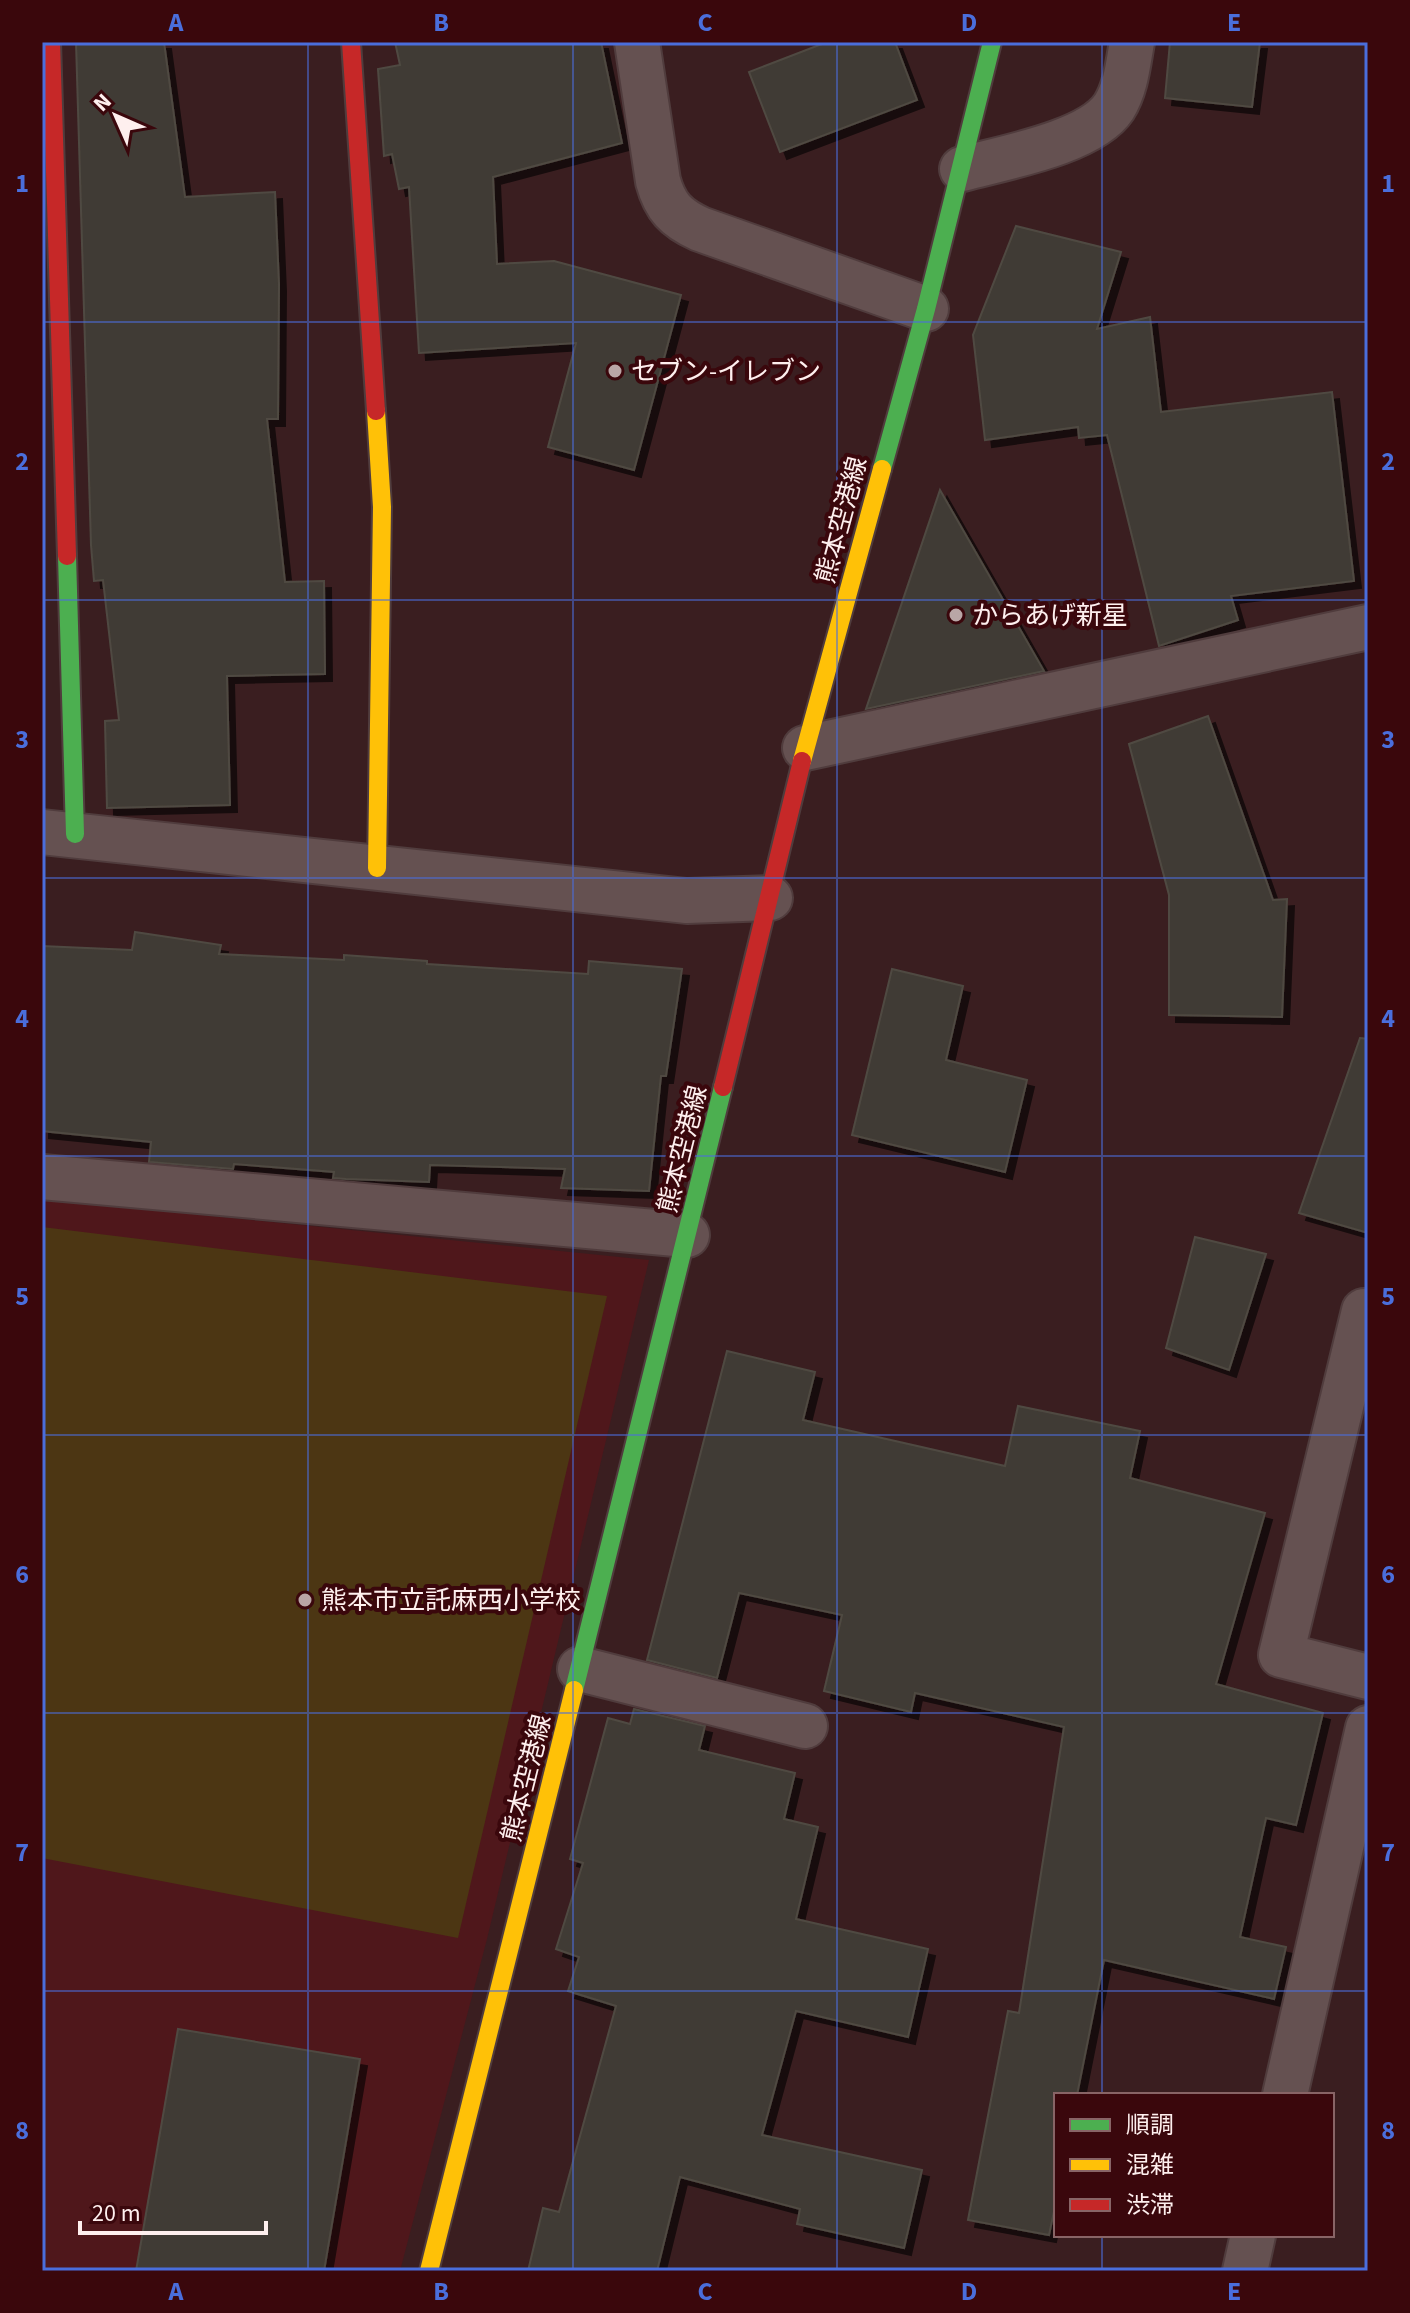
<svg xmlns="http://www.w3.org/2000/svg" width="1410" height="2313" font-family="'Source Sans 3','Noto Sans JP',sans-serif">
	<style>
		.built { fill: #4f171b }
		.green { fill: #4c3613 }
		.building { fill: #413b34; stroke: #4f4a42; stroke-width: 2; filter: url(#shadow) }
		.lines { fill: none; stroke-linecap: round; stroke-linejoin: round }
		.street-casing { stroke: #503c3d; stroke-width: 48 }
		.fast-casing { stroke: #503c3d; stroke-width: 22 }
		.slow-casing { stroke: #503c3d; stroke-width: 22 }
		.jam-casing { stroke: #503c3d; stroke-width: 22 }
		.street { stroke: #655151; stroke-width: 44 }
		.fast { stroke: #4caf50; stroke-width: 18 }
		.slow { stroke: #ffc107; stroke-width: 18 }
		.jam { stroke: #c62828; stroke-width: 18 }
		.grid { fill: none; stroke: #4a6edc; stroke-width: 2; stroke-opacity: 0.55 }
		.poi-dot { fill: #b9a6a6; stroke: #3a070c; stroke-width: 3 }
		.labels { text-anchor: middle; stroke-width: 8; stroke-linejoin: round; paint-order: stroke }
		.poi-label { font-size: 26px; fill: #feefee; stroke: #3a070c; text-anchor: start }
		.street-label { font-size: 26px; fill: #feefee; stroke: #3a070c }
		.neatline { fill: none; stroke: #4a6edc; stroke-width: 3 }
		.grid-label { font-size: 26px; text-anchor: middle; font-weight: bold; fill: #4a6edc }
	</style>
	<defs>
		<filter id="shadow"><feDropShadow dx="7" dy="7" stdDeviation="0" flood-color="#0009"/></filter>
	</defs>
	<rect width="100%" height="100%" fill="#3a1e20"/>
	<polygon class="built" points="42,1199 649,1260 487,1939 400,2271 42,2271"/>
	<polygon class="green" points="42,1227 607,1296 458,1938 42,1858"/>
	<g class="building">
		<polygon points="76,42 164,42 185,197 275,192 279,284 278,419 267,419 285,582 324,581 325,674 227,676 230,805 107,808 105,721 119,720 103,580 94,581 91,545"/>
		<polygon points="395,42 601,42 622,143 493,177 497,264 554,261 681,295 634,470 548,447 576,343 419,353 409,187 399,189 392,154 384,156 378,69 400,65"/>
		<polygon points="827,42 895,42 917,100 780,152 749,72"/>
		<polygon points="1170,42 1260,42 1252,107 1165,98"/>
		<polygon points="1016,226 1121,252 1097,329 1150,317 1161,412 1332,392 1354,581 1231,596 1238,620 1159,646 1107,435 1079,438 1078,427 985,440 973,335"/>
		<polygon points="940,490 1044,671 866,709"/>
		<polygon points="1208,716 1273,900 1287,899 1282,1017 1169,1015 1169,895 1129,744"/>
		<polygon points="135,932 221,945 219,954 344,960 344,955 427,961 427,964 588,974 589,961 682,969 666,1076 661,1076 649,1191 561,1188 565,1169 430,1165 429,1182 346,1179 333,1178 334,1172 234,1164 233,1169 149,1162 151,1142 42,1131 42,946 132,950"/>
		<polygon points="892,969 963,986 946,1060 1027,1080 1005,1172 852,1135"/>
		<polygon points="1360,1038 1368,1039 1368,1233 1299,1213"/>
		<polygon points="1195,1237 1266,1254 1229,1370 1166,1348"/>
		<polygon points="727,1351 815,1372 803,1420 1005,1466 1018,1406 1140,1431 1130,1478 1265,1513 1216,1684 1323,1713 1296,1825 1266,1818 1240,1937 1286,1947 1274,1999 1104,1960 1077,2095 1056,2095 1056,2202 1049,2235 968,2220 1008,2011 1019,2013 1064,1727 915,1693 911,1712 824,1691 842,1615 739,1593 717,1678 647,1660"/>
		<polygon points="634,1709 705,1726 699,1750 795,1773 784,1819 818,1827 796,1919 928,1949 908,2037 796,2011 762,2135 922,2170 904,2248 797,2224 800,2209 680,2177 657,2271 528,2271 543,2208 559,2212 616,2006 568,1991 579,1957 556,1949 583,1863 570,1859 608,1718 630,1724"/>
		<polygon points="178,2029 360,2059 324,2271 136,2271"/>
	</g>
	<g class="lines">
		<g class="street-casing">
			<g id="street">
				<path d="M 637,42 L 658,181 C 665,207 676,218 700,229 L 926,309"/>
				<path d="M 962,169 C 1002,158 1090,143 1114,107 C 1126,88 1128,64 1132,42"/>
				<polyline points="805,748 1368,627"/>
				<polyline points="42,832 687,901 770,898"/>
				<polyline points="42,1177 687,1235"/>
				<polyline points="1364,1311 1281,1655 1368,1677"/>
				<polyline points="580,1669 805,1726"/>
				<polyline points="1285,2095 1368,1728"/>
				<polyline points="1245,2271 1253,2235"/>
			</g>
		</g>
		<g class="fast-casing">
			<g id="fast">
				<polyline points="882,469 926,309 992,42"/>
				<polyline points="67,556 75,834"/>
				<polyline points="574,1690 723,1087"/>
			</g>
		</g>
		<g class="slow-casing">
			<g id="slow">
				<polyline points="376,411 382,507 377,868"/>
				<polyline points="802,761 882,469"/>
				<polyline points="429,2271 574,1690"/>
			</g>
		</g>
		<g class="jam-casing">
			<g id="jam">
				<polyline points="51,42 67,556"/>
				<polyline points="351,42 376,411"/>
				<polyline points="723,1087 802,761"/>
			</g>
		</g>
		<use href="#street" class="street"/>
		<use href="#fast" class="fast"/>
		<use href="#slow" class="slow"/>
		<use href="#jam" class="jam"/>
	</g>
	<path class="grid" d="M 308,42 L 308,2271M 573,42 L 573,2271M 837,42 L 837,2271M 1102,42 L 1102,2095M 42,322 L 1368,322M 42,600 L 1368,600M 42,878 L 1368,878M 42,1156 L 1368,1156M 42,1435 L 1368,1435M 42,1713 L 1368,1713M 42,1991 L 1368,1991M 1102,2235 L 1102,2271"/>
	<g class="poi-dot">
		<circle cx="615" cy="371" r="8"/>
		<circle cx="956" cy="615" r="8"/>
		<circle cx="305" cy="1600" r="8"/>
	</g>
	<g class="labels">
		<g class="poi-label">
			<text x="631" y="380">セブン-イレブン</text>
			<text x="972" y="624">からあげ新星</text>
			<text x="321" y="1609">熊本市立託麻西小学校</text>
		</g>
		<g class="street-label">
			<text transform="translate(841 520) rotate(-75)" y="9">熊本空港線</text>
			<text transform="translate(682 1149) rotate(-76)" y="9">熊本空港線</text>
			<text transform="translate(526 1778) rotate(-76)" y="9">熊本空港線</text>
		</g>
	</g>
	<rect width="1410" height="2313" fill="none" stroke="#3a070c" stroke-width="88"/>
	<rect x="1054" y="2093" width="280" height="144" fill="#3a070c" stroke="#886466" stroke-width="2"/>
	<rect x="1070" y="2119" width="40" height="12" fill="#4caf50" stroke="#886466" stroke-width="2"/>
	<text x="1126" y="2133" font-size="24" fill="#feefee">順調</text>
	<rect x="1070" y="2159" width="40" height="12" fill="#ffc107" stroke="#886466" stroke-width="2"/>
	<text x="1126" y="2173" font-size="24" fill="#feefee">混雑</text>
	<rect x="1070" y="2199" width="40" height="12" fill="#c62828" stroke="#886466" stroke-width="2"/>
	<text x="1126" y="2213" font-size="24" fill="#feefee">渋滞</text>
	<g transform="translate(116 116) rotate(315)" stroke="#3a070c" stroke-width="6" paint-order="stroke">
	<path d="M0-6L14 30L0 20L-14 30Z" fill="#feefee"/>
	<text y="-12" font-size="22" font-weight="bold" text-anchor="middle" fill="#feefee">N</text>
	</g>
	<path d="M80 2221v12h186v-12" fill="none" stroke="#feefee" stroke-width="4"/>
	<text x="92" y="2221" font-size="24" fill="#feefee" stroke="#3a070c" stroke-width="6" paint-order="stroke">20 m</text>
	<rect x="44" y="44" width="1322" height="2225" class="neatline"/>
	<g class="grid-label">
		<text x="176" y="31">A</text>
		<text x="441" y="31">B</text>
		<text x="705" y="31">C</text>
		<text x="969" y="31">D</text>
		<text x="1234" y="31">E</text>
		<text x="22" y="192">1</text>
		<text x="1388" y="192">1</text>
		<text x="22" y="470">2</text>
		<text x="1388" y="470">2</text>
		<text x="22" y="748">3</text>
		<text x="1388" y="748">3</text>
		<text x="22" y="1027">4</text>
		<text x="1388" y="1027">4</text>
		<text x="22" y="1305">5</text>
		<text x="1388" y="1305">5</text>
		<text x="22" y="1583">6</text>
		<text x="1388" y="1583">6</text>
		<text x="22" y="1861">7</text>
		<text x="1388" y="1861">7</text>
		<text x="22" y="2139">8</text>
		<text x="1388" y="2139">8</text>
		<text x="176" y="2300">A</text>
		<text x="441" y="2300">B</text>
		<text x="705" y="2300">C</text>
		<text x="969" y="2300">D</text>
		<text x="1234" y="2300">E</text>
	</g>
</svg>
